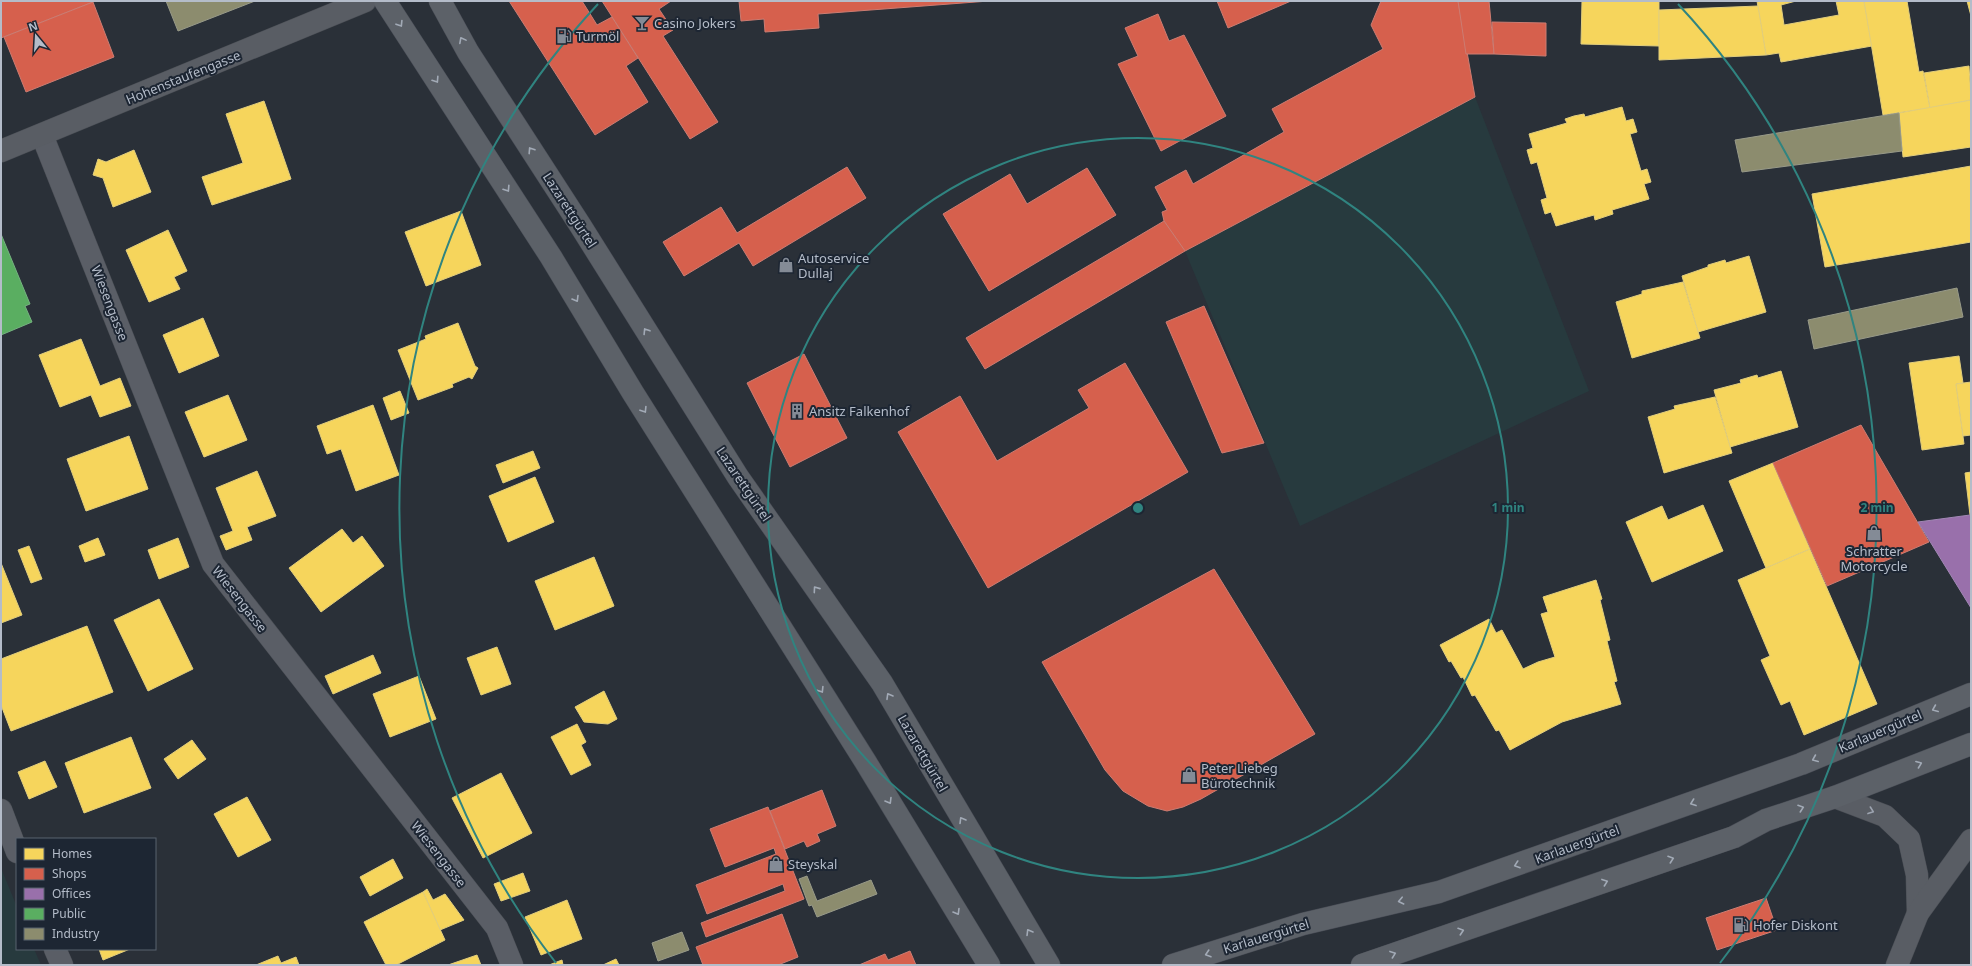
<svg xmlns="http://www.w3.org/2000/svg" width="1972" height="966" font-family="'Noto Sans',sans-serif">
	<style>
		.green { fill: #273a3e }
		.homes { fill: #f6d55c; stroke: #e2ce7d }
		.shops { fill: #d6604d; stroke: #cc7c72 }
		.offices { fill: #9970ab; stroke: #a187b4 }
		.public { fill: #5aae61; stroke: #75b280 }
		.industry { fill: #8c8c6e; stroke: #989a89 }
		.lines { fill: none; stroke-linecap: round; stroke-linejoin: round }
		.street-casing { stroke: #484c53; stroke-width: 23 }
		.secondary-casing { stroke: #484c53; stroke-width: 23 }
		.primary-casing { stroke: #484c55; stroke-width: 23 }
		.street { stroke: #5a5e66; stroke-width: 22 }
		.secondary { stroke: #595d64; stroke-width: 22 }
		.primary { stroke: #5c6168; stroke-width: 22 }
		.oneway { stroke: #a2aab6 }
		.oneway2 { stroke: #9da4b0 }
		.ring { fill: none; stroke: #308480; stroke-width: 2 }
		.labels { text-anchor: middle; stroke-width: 4; stroke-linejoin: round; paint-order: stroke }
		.poi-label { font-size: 13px; fill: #b4bcc9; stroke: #1d2633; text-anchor: start }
		.street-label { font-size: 13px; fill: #b4bcc9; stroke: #1d2633 }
		.centre { fill: #308480; stroke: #1d2633; stroke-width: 2 }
		.ring-label { font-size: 12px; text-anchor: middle; font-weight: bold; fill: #308480; stroke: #1d2633; stroke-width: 4; stroke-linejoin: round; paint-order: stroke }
	</style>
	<rect width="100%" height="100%" fill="#2a3038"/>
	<g class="green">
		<polygon points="1475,97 1589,391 1300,526 1185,251"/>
		<polygon points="1,868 17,907 17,949 34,949 41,965 1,965"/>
	</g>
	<g class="homes">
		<polygon points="1582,1 1659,1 1659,46 1581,44"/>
		<polygon points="1757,1 1796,1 1781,5 1784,25 1839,15 1836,1 1864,1 1872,46 1781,62 1779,53 1766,55"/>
		<polygon points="1864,1 1907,1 1919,72 1923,71 1930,108 1883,115"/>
		<polygon points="1967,1 1971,1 1971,16"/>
		<polygon points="1758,6 1766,55 1659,60 1659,10"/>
		<polygon points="1969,66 1971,100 1930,108 1924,73"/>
		<polygon points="1971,100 1971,147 1903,157 1899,113"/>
		<polygon points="264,101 291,179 212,205 202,177 243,163 226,114"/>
		<polygon points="1622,107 1626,121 1633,119 1637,132 1630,134 1641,171 1647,169 1651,182 1644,184 1649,199 1612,210 1613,214 1595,220 1594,215 1556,226 1551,212 1545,214 1541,200 1547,198 1537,162 1531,164 1527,150 1533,148 1529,134 1567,123 1565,119 1574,116 1584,114 1585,117"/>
		<polygon points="134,150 151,192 113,207 103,178 93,175 98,159 106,162"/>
		<polygon points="1971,166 1971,242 1825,267 1812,194"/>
		<polygon points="461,211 481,265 426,286 405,232"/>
		<polygon points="168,230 187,271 174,277 180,289 149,302 126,250"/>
		<polygon points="1749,256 1766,312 1698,332 1682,276 1708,267 1708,265 1725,260 1726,263"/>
		<polygon points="1683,282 1700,338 1632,358 1616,302 1642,294 1642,291"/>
		<polygon points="203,318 219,356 179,373 163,335"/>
		<polygon points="458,323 475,366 478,368 472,379 469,377 452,384 453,387 418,400 398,350 426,339 425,336"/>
		<polygon points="81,339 100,386 120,378 131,406 100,417 91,395 60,407 39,355"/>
		<polygon points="1959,356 1963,383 1956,384 1964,444 1922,450 1909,363"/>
		<polygon points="1781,371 1798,427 1730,447 1714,390 1741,383 1740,380 1757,375 1758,378"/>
		<polygon points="1971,382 1971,435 1963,436 1956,384"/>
		<polygon points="400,391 409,413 391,420 383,398"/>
		<polygon points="228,395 247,440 204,457 185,412"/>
		<polygon points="1715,397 1732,453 1664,473 1648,417 1675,409 1674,406"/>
		<polygon points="373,405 399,475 356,491 341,449 327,454 317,426"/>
		<polygon points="129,436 148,489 86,511 67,459"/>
		<polygon points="533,451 540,468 503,483 496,465"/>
		<polygon points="1773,463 1810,549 1766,568 1729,481"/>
		<polygon points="257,471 276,516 247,527 252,540 226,550 220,536 233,531 216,488"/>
		<polygon points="1971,472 1971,515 1970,515 1965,473"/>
		<polygon points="535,477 554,522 508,542 489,496"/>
		<polygon points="1703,505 1723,551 1652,582 1626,522 1662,506 1668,520"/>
		<polygon points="342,529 353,543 362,536 384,566 321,612 289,568"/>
		<polygon points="98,538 105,555 85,562 79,546"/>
		<polygon points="178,538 189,567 159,579 148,550"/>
		<polygon points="29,546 42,579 31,583 18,550"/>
		<polygon points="1810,549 1877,704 1804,735 1790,701 1781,705 1761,660 1770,656 1738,580"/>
		<polygon points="594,557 614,606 555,630 535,581"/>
		<polygon points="1,563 22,615 1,623"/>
		<polygon points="1596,580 1602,599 1600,600 1610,640 1607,641 1617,681 1614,682 1621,704 1562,722 1510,750 1499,730 1496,731 1475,695 1472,696 1463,677 1461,678 1451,661 1449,662 1440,645 1489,619 1496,633 1502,630 1523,669 1538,662 1555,657 1541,614 1548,612 1543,597"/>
		<polygon points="159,599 193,669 148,691 114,620"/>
		<polygon points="87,626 113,692 11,731 1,705 1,659"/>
		<polygon points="497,647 511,684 481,695 467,658"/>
		<polygon points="373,655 381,673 333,694 325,676"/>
		<polygon points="419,676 436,719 390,737 373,694"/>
		<polygon points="604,691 617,719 608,724 584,722 575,707"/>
		<polygon points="577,724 586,742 581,745 591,765 571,775 551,737"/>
		<polygon points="131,737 151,788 84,813 65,763"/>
		<polygon points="192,740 206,759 178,779 164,759"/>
		<polygon points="45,761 57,787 29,799 18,772"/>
		<polygon points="501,773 532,833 483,858 452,798"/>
		<polygon points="247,797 271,840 238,857 214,814"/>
		<polygon points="393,859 403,878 370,896 360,877"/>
		<polygon points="523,873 530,891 501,901 494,884"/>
		<polygon points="427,889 433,900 445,894 464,920 440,930 423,892"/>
		<polygon points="423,892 445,940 396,965 386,965 364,922"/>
		<polygon points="567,900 582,939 541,955 525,917"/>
		<polygon points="99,949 130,949 103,960"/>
		<polygon points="477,955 481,965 448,965"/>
		<polygon points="278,956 281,963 296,957 299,965 256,965"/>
		<polygon points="616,959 619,965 603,965"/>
		<polygon points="562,960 563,965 549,965"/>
	</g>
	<g class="shops">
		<polygon points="1,1 92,1 93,2 1,38"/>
		<polygon points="509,1 582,1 597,25 612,17 638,58 626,66 648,102 595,135"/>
		<polygon points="602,1 671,1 659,9 673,30 663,36 718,122 690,139"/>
		<polygon points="739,1 989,1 818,14 819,28 765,32 764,19 741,21"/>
		<polygon points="1217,1 1291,1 1228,28"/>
		<polygon points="1381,1 1458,1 1475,97 1185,251 1164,221 1162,212 1167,210 1155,187 1186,170 1193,184 1284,132 1272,109 1383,49 1371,25"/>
		<polygon points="1458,1 1489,1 1494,54 1466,54"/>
		<polygon points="93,2 114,57 26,92 4,37"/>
		<polygon points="1158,14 1169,41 1184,35 1226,116 1161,151 1118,64 1138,56 1125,28"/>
		<polygon points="1492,22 1546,23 1546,56 1494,54"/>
		<polygon points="847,167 866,198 753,266 739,243 684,276 663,242 721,207 737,233"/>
		<polygon points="1087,168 1116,215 989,291 943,214 1010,174 1027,204"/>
		<polygon points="1164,221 1185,251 985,369 966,338"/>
		<polygon points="1204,306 1264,443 1222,453 1166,322"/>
		<polygon points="804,354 847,438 790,467 747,383"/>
		<polygon points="1125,363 1188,472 988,588 898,432 960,396 997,461 1089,408 1078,390"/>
		<polygon points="1861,425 1929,542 1827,586 1773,463"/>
		<polygon points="1214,569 1315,734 1201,799 1183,807 1167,811 1148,806 1123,791 1105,770 1042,662"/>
		<polygon points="822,790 836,826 817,834 820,841 807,847 804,841 785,849 770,811"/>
		<polygon points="768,807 804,899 706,937 701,923 785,891 783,884 707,914 696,885 776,854 774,848 725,867 710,829"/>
		<polygon points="1766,898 1777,930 1717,950 1706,918"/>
		<polygon points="782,914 798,957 778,965 703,965 696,947"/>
		<polygon points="910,951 916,965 859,965 885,954 888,960"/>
	</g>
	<polygon class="offices" points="1970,515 1971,515 1971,608 1918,522"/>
	<polygon class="public" points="1,234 30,304 25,306 32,322 1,335"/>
	<g class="industry">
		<polygon points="166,1 255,1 178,31"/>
		<polygon points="1899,113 1902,151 1742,172 1735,140"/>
		<polygon points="1957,288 1963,317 1814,349 1808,320"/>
		<polygon points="807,876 817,901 871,880 877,894 817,917 812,905 809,906 799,879"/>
		<polygon points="682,932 689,950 658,961 652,943"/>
	</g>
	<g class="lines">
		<g class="street-casing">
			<g id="street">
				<polyline points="42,135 213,564 497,928 512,965"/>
				<polyline points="1,810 17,852"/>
				<polyline points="55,949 62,965"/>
			</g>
		</g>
		<g class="secondary-casing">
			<g id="secondary">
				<polyline points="1,151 365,1"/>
				<polyline points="1835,797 1885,816 1909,839 1917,875 1918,913"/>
				<polyline points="1897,965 1918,913 1971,840"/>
			</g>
		</g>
		<g class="primary-casing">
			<g id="primary">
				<polyline points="385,1 551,257 633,393 865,761 989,965"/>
				<polyline points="440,1 468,52 580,225 738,477 882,683 1049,965"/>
				<polyline points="1173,965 1303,924 1439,892 1801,764 1971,694"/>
				<polyline points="1362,965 1734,837 1766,820 1835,797 1971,744"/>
			</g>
		</g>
		<use href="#street" class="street"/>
		<use href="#secondary" class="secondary"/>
		<use href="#primary" class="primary"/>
	</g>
	<defs><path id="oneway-chevron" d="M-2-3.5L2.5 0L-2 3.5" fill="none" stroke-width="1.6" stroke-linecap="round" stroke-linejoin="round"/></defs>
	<g class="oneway">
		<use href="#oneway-chevron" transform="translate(400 24) rotate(58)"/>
		<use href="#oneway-chevron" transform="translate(462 40) rotate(-118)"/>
		<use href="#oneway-chevron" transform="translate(436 80) rotate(57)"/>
		<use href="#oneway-chevron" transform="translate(531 150) rotate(-123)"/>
		<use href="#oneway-chevron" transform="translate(507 189) rotate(57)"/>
		<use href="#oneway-chevron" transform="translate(576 299) rotate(59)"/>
		<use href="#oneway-chevron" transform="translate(646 331) rotate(-122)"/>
		<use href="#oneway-chevron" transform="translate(644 410) rotate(58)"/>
		<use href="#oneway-chevron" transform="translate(816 589) rotate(-125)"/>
		<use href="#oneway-chevron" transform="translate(821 690) rotate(58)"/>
		<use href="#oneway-chevron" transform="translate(889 696) rotate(-120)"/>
		<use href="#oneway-chevron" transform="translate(1935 709) rotate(157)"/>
		<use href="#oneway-chevron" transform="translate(1815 759) rotate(157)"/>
		<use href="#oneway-chevron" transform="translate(1919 764) rotate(-21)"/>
		<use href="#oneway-chevron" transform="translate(889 801) rotate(59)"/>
		<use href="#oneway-chevron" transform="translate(1693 803) rotate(160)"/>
		<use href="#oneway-chevron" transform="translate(1801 808) rotate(-19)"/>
		<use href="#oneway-chevron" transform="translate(962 820) rotate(-121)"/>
		<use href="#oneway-chevron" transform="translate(1671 859) rotate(-19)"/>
		<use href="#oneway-chevron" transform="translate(1517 865) rotate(161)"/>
		<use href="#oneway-chevron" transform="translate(1605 882) rotate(-20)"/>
		<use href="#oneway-chevron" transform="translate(1401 901) rotate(167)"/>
		<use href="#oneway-chevron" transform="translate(957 912) rotate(59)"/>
		<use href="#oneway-chevron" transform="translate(1461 931) rotate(-18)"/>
		<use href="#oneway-chevron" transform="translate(1029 932) rotate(-121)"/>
		<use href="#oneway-chevron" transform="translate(1208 954) rotate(162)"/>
		<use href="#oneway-chevron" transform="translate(1393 954) rotate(-20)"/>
	</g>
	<use class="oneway2" href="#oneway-chevron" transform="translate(1871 811) rotate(20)"/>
	<g class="ring">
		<circle cx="1138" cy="508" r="370"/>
		<path d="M556 963A739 739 0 0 1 598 4M1678 4A739 739 0 0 1 1720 963"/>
	</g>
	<defs>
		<g id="bar-bare" transform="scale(1.2)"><path d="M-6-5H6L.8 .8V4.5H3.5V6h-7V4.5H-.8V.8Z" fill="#848b96" stroke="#1d2633" stroke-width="2.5" paint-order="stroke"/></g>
		<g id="fuel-bare" transform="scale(1.2)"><path d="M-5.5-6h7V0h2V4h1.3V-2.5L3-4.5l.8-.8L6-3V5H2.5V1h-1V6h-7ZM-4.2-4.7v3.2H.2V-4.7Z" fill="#848b96" stroke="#1d2633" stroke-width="2.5" paint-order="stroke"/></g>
		<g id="shop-bare" transform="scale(1.2)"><path d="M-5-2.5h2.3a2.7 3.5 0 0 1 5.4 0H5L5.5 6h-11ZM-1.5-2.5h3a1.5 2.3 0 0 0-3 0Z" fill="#848b96" stroke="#1d2633" stroke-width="2.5" paint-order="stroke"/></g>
		<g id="building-bare" transform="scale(1.2)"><path d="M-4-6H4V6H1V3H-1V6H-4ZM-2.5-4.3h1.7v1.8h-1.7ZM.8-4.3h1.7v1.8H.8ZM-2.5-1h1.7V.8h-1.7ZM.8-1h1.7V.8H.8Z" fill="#848b96" stroke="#1d2633" stroke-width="2.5" paint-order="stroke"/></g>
	</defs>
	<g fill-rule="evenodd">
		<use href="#bar-bare" x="642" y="23"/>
		<use href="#fuel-bare" x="564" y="36"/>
		<use href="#shop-bare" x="786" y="265"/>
		<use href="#building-bare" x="797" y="411"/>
		<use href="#shop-bare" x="1874" y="533"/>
		<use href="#shop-bare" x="1189" y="775"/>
		<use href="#shop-bare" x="776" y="864"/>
		<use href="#fuel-bare" x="1741" y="925"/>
	</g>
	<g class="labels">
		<g class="poi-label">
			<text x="654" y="28">Casino Jokers</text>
			<text x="576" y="41">Turmöl</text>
			<text x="798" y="263">Autoservice<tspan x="798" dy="15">Dullaj</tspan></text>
			<text x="809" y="416">Ansitz Falkenhof</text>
			<text x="1874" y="556" text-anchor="middle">Schratter<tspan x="1874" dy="15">Motorcycle</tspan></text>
			<text x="1201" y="773">Peter Liebeg<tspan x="1201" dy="15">Bürotechnik</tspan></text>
			<text x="788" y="869">Steyskal</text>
			<text x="1753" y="930">Hofer Diskont</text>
		</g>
		<g class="street-label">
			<text transform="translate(183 77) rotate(-22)" y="5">Hohenstaufengasse</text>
			<text transform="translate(570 210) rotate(57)" y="5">Lazarettgürtel</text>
			<text transform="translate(110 303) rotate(69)" y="5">Wiesengasse</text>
			<text transform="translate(744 484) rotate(56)" y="5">Lazarettgürtel</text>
			<text transform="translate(240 599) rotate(52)" y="5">Wiesengasse</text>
			<text transform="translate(1880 731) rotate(-23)" y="5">Karlauergürtel</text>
			<text transform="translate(923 753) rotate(60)" y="5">Lazarettgürtel</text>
			<text transform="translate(1577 844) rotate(-20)" y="5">Karlauergürtel</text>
			<text transform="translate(439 854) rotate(52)" y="5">Wiesengasse</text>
			<text transform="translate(1266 936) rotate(-17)" y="5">Karlauergürtel</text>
		</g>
	</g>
	<circle cx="1138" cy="508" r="6" class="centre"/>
	<g class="ring-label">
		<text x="1508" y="512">1 min</text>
		<text x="1877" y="512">2 min</text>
	</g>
	<rect width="1972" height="966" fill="none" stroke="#b4bcc9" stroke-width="4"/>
	<rect x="16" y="838" width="140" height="112" fill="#1d2633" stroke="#59626f"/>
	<rect x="24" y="848" width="20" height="12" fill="#f6d55c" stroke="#59626f"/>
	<text x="52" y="858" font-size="12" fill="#b4bcc9">Homes</text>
	<rect x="24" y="868" width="20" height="12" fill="#d6604d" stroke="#59626f"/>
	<text x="52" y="878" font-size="12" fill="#b4bcc9">Shops</text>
	<rect x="24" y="888" width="20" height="12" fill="#9970ab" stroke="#59626f"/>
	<text x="52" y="898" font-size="12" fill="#b4bcc9">Offices</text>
	<rect x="24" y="908" width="20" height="12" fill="#5aae61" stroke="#59626f"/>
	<text x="52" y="918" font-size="12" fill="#b4bcc9">Public</text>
	<rect x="24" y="928" width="20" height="12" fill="#8c8c6e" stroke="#59626f"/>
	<text x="52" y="938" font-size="12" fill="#b4bcc9">Industry</text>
	<g transform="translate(36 36) rotate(342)" stroke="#1d2633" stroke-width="3" paint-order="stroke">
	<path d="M0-3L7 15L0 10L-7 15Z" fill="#b4bcc9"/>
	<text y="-6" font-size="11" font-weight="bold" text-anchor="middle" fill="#b4bcc9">N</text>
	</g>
</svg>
